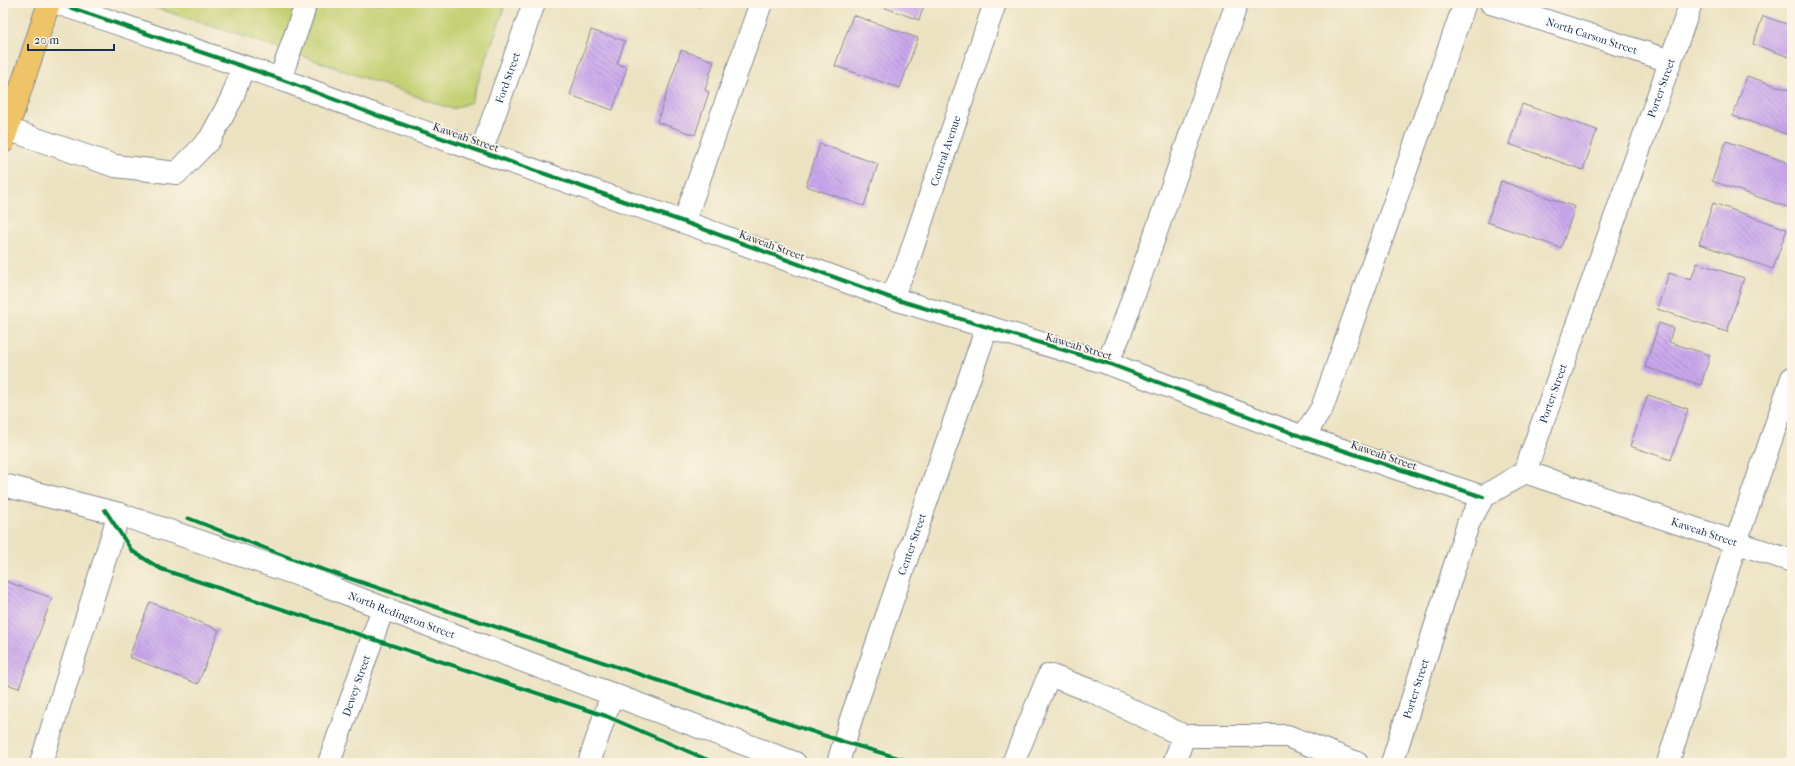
<svg xmlns="http://www.w3.org/2000/svg" width="1795" height="766" font-family="'IM FELL French Canon',serif">
	<style>
		.green { fill: #c3d072; stroke: #6f8068 }
		.building { fill: url(#building-back-hatch) }
		.lines { fill: none; stroke-linecap: round; stroke-linejoin: round }
		.minor-casing { stroke: #838890; stroke-width: 24 }
		.major-casing { stroke: #838890; stroke-width: 24 }
		.minor { stroke: #fff; stroke-width: 22 }
		.major { stroke: #efc469; stroke-width: 22 }
		.cycleway-casing { stroke: #fcf5e5; stroke-width: 6 }
		.cycleway { stroke: #00873e; stroke-width: 4 }
		.labels { text-anchor: middle; stroke-width: 3.5; stroke-linejoin: round; paint-order: stroke }
		.street-label { font-size: 11px; fill: #1b2f5e; stroke: #fcf5e5 }
	</style>
	<defs>
		<pattern id="building-back-hatch" width="6" height="6" patternUnits="userSpaceOnUse"><rect width="6" height="6" fill="#caa7ed"/><path d="M-1 5l2 2M0 0l6 6M5-1l2 2" fill="none" stroke="#a388c3"/></pattern>
	</defs>
	<rect width="100%" height="100%" fill="#fcf5e5"/>
	<filter id="ink" filterUnits="userSpaceOnUse"><feTurbulence type="fractalNoise" baseFrequency=".025" numOctaves="2"/><feDisplacementMap in="SourceGraphic" scale="8" xChannelSelector="R" yChannelSelector="G"/><feConvolveMatrix kernelMatrix="1 2 1 2 8 2 1 2 1" color-interpolation-filters="sRGB"/></filter>
	<filter id="wash" filterUnits="userSpaceOnUse"><feTurbulence type="fractalNoise" baseFrequency=".012" numOctaves="4" result="noise"/><feDisplacementMap in="SourceGraphic" scale="16" xChannelSelector="R" yChannelSelector="G"/><feGaussianBlur stdDeviation="0.9" result="paint"/><feColorMatrix in="noise" values="0 0 0 0 0 0 0 0 0 0 0 0 0 0 0 0 0 1.4 0 .05"/><feComposite in="paint" operator="in"/></filter>
	<g filter="url(#wash)">
		<rect width="100%" height="100%" fill="#ebe2c1"/>
		<polygon class="green" points="141,3 506,3 471,102 452,109 297,54"/>
		<g id="blocks">
			<g class="building">
				<polygon points="688,3 700,3 699,7"/>
				<polygon points="872,3 925,3 919,20"/>
				<polygon points="853,15 918,38 900,88 835,66"/>
				<polygon points="1763,16 1792,26 1792,58 1753,44"/>
				<polygon points="591,30 625,41 617,64 627,67 613,110 570,95"/>
				<polygon points="681,50 714,61 705,90 709,92 695,135 657,122"/>
				<polygon points="1747,76 1792,91 1792,136 1733,116"/>
				<polygon points="1522,104 1597,130 1583,170 1509,144"/>
				<polygon points="1726,141 1792,164 1792,192 1787,207 1712,181"/>
				<polygon points="820,144 878,164 864,206 806,186"/>
				<polygon points="1501,181 1575,207 1561,248 1487,222"/>
				<polygon points="1713,203 1787,229 1773,269 1699,244"/>
				<polygon points="1697,263 1744,278 1727,332 1657,309 1669,273 1691,280"/>
				<polygon points="1659,323 1673,328 1669,342 1710,355 1701,385 1645,367"/>
				<polygon points="1648,395 1688,409 1671,460 1630,446"/>
				<polygon points="5,581 52,598 19,688 3,683 3,585"/>
				<polygon points="150,602 219,630 198,684 129,657"/>
			</g>
		</g>
	</g>
	<g filter="url(#ink)">
		<use href="#blocks" fill-opacity="0" stroke="#838890" stroke-width="1"/>
		<g class="lines">
			<g class="minor-casing">
				<g id="minor">
					<polyline points="57,3 280,79 381,117 684,222 891,298 1107,363 1303,437 1483,497"/>
					<path id="s1" d="M 1491,3 L 1670,61"/>
					<polyline points="280,79 304,10"/>
					<polyline points="7,129 115,166 177,173 210,139 232,98 243,67"/>
					<path id="s2" d="M 481,152 L 534,3"/>
					<polyline points="684,222 761,3"/>
					<path id="s3" d="M 891,298 L 907,264 L 995,3"/>
					<polyline points="1107,363 1120,334 1237,3"/>
					<polyline points="1303,437 1322,408 1465,3"/>
					<path id="s4" d="M 1525,472 L 1792,561"/>
					<path id="s5" d="M 3,485 L 119,514 L 299,575 L 383,608 L 795,763"/>
					<polyline points="41,763 119,514"/>
					<path id="s6" d="M 329,763 L 383,608"/>
					<polyline points="589,763 612,694"/>
					<path id="s7" d="M 838,763 L 851,719 L 987,327"/>
					<polyline points="1013,763 1049,675 1092,691 1184,736"/>
					<polyline points="1174,763 1184,736 1287,736 1357,763"/>
					<path id="s8" d="M 1392,763 L 1468,524 L 1483,497 L 1525,472 L 1691,3"/>
					<polyline points="1668,763 1736,542 1792,378"/>
				</g>
			</g>
			<g class="major-casing">
				<polyline id="major" points="3,142 49,3"/>
			</g>
			<use href="#minor" class="minor"/>
			<use href="#major" class="major"/>
			<g class="cycleway-casing">
				<g id="cycleway">
					<polyline points="57,3 280,79 381,117 684,222 891,298 1107,363 1303,437 1483,497"/>
					<polyline points="105,510 132,551 161,569 606,716 715,763"/>
					<polyline points="188,518 303,563 844,742 916,763"/>
				</g>
			</g>
			<use href="#cycleway" class="cycleway"/>
		</g>
	</g>
	<g class="labels">
		<g class="street-label">
			<text dy="4" stroke="none"><textPath href="#s1" startOffset="106">North Carson Street</textPath></text>
			<text dy="4" stroke="none"><textPath href="#s2" startOffset="79">Ford Street</textPath></text>
			<text dy="4" stroke="none"><textPath href="#s8" startOffset="738">Porter Street</textPath></text>
			<text transform="translate(466 137) rotate(19)" y="4">Kaweah Street</text>
			<text dy="4" stroke="none"><textPath href="#s3" startOffset="157">Central Avenue</textPath></text>
			<text transform="translate(772 245) rotate(20)" y="4">Kaweah Street</text>
			<text transform="translate(1079 346) rotate(17)" y="4">Kaweah Street</text>
			<text dy="4" stroke="none"><textPath href="#s8" startOffset="414">Porter Street</textPath></text>
			<text transform="translate(1384 455) rotate(19)" y="4">Kaweah Street</text>
			<text dy="4" stroke="none"><textPath href="#s4" startOffset="189">Kaweah Street</textPath></text>
			<text dy="4" stroke="none"><textPath href="#s7" startOffset="231">Center Street</textPath></text>
			<text dy="4" stroke="none"><textPath href="#s5" startOffset="420">North Redington Street</textPath></text>
			<text dy="4" stroke="none"><textPath href="#s6" startOffset="82">Dewey Street</textPath></text>
			<text dy="4" stroke="none"><textPath href="#s8" startOffset="78">Porter Street</textPath></text>
		</g>
	</g>
	<rect width="1795" height="766" fill="none" stroke="#fcf5e5" stroke-width="16"/>
	<path d="M28 44v6h86v-6" fill="none" stroke="#1b2f5e" stroke-width="2"/>
	<text x="34" y="44" font-size="12" fill="#1b2f5e" stroke="#fcf5e5" stroke-width="3" paint-order="stroke">20 m</text>
</svg>
